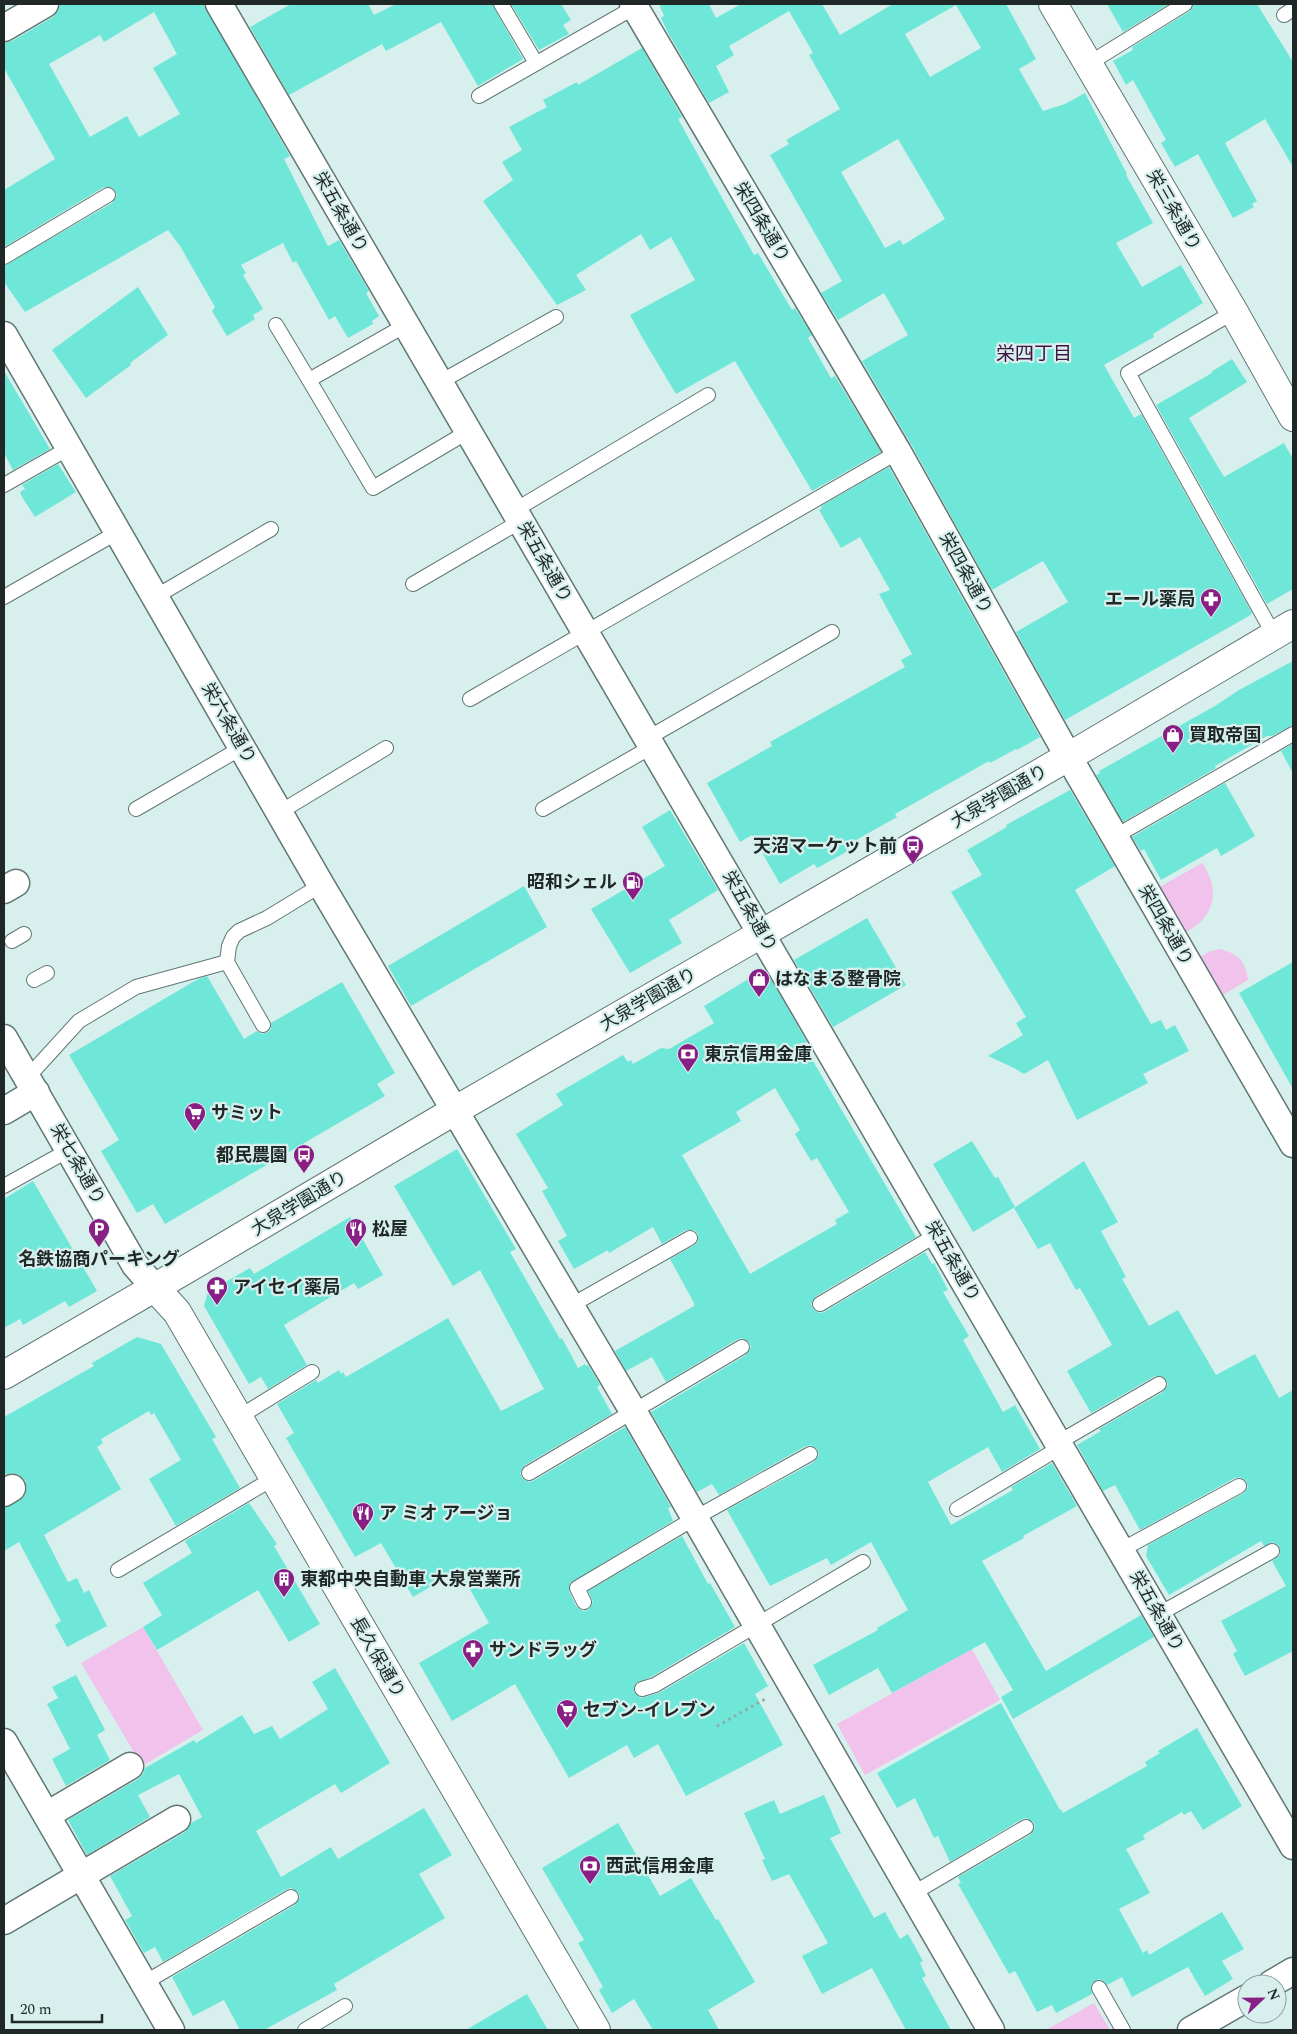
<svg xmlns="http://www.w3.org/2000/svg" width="1297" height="2034" font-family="Spectral,'Noto Sans JP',serif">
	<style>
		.green { fill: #f0c2ec }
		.building { fill: #6ee6d8; fill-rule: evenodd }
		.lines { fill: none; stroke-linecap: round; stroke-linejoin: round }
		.lane-casing { stroke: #607773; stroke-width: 16 }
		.street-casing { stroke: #607773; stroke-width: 29 }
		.secondary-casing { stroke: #607773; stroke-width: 30 }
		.path { stroke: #97a9a7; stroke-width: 3; stroke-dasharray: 2.5 4; stroke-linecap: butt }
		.lane { stroke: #fff; stroke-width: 14 }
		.street { stroke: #fff; stroke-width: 26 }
		.secondary { stroke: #fff; stroke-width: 28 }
		.labels { text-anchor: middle; stroke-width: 4.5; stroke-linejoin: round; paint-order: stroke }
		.street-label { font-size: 18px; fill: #1f2827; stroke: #d8f0ed }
		.poi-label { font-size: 18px; font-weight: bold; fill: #1f2827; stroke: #d8f0ed; text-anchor: start }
		.neighbourhood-label { font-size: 19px; fill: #421141; stroke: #d8f0ed }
	</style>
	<rect width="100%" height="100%" fill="#d8f0ed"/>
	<g class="green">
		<path d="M 1202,863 C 1221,890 1215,917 1185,933 L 1158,888 Z"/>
		<path d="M 1219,949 C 1237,953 1246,961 1248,980 L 1221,996 L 1199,958 L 1208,952 Z"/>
		<polygon points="143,1627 203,1730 142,1766 81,1663"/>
		<polygon points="972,1649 1000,1700 865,1775 837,1724"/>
		<polygon points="1094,2003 1110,2030 1046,2030"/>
	</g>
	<g class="building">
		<path d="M 60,4 L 203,4 L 290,156 L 284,159 L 328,246 L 339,240 L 369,291 L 366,293 L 379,316 L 372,321 L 373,324 L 348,338 L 335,316 L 329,320 L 296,261 L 293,263 L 283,243 L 241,265 L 246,273 L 243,275 L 263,309 L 253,315 L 255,319 L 227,336 L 212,311 L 215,307 L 180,246 L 168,230 L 25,312 L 4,282 L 4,266 L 112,203 L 117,195 L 113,188 L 104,187 L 4,247 L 4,190 L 55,159 L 4,68 L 4,43 L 12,41 L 53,17 L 58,11 ZM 154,12 L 177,54 L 153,68 L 180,114 L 139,137 L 127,116 L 90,137 L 49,64 L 100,35 L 104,42 Z"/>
		<polygon points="291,4 368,4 374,15 396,4 492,4 523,59 478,86 441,22 386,51 382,44 289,95 250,27"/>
		<polygon points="511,4 561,4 571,20 563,25 569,34 539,50"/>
		<path d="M 659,4 L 709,4 L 716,18 L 741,4 L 822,4 L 840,35 L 893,4 L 1006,4 L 1036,59 L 1019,69 L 1043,111 L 1065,104 L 1085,93 L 1127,174 L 1126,175 L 1153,223 L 1116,243 L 1142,287 L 1181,265 L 1203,303 L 1153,334 L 1154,337 L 1104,365 L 1134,418 L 1141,414 L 1252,613 L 1249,616 L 1065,720 L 1016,632 L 1068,602 L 1043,561 L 992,590 L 911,444 L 862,361 L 908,335 L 884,293 L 838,320 L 821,293 L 842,281 L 770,155 L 789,144 L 786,140 L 840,109 L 809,55 L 813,53 L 789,11 L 729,46 L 734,55 L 716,66 L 729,92 L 709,103 L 668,33 L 661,18 L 664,16 ZM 956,5 L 981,48 L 930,77 L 905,34 ZM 898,139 L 945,219 L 903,245 L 900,240 L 885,248 L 841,172 Z"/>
		<polygon points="1107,4 1169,4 1123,32"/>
		<polygon points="1194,4 1257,4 1293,62 1293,167 1265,119 1225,143 1257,201 1252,204 1254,207 1233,218 1198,154 1175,167 1161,143 1166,140 1133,80 1126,85 1113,61 1133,50 1132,47 1190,11"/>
		<polygon points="642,48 682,117 678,119 754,255 758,253 792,310 795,308 812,335 808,338 831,378 835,376 881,452 812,491 735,361 676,394 642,337 630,315 695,280 671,237 650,250 641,234 576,275 586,290 557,305 483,201 513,180 502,162 522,150 509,127 547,107 543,100 577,82 578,85"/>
		<polygon points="138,287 168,335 130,363 131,365 86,398 52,350"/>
		<polygon points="1232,359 1247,382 1189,418 1224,477 1284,443 1293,459 1293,589 1267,604 1156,405 1212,373 1211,372"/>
		<polygon points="4,371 50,449 13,470 4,453"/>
		<polygon points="58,464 76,492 35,517 22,497 20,492 25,489 22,485"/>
		<polygon points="889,467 1040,737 1017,750 1016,749 990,763 989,761 895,814 897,817 858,839 861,844 817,868 814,864 780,884 752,835 740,842 707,783 772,746 770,742 905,667 901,660 912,654 879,594 890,590 860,537 841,548 819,510 822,508 821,506"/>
		<polygon points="1293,661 1293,725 1272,736 1267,736 1215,766 1216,768 1123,822 1096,775 1100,773 1099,771 1215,706 1239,690"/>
		<polygon points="1293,744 1293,773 1281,751"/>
		<polygon points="1225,783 1255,836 1221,856 1217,848 1161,880 1144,849 1141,851 1132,837"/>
		<polygon points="1070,790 1115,866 1075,890 1151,1024 1161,1020 1166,1030 1175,1025 1189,1051 1143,1074 1148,1083 1077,1120 1048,1060 1024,1074 1014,1068 988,1056 1023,1035 1016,1023 1026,1017 951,892 982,875 967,850 1007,827 1006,825"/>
		<polygon points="670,810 718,890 669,920 682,943 630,973 591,909 665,866 642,827"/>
		<polygon points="524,886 547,927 411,1006 388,966"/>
		<polygon points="867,918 906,985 833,1027 794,960"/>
		<polygon points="1293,962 1293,1089 1239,993"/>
		<path d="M 765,969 L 807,1042 L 803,1044 L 916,1237 L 816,1296 L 811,1304 L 813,1309 L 820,1313 L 824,1312 L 925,1252 L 932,1264 L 934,1263 L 948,1290 L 943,1292 L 969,1336 L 963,1340 L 1003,1412 L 1015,1405 L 1040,1449 L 1002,1472 L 988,1447 L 928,1482 L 951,1525 L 1013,1490 L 1011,1487 L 1052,1463 L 1077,1506 L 1023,1536 L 1024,1538 L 982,1561 L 1046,1671 L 1141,1615 L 1154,1637 L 1013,1719 L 1001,1697 L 1013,1690 L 985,1642 L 892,1693 L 878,1668 L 829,1695 L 813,1665 L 878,1630 L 877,1628 L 908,1610 L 871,1542 L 831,1565 L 827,1558 L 770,1586 L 727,1510 L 814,1462 L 819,1455 L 817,1449 L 811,1445 L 806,1446 L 719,1495 L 712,1484 L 697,1492 L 651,1412 L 746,1355 L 751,1347 L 749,1342 L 742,1338 L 738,1339 L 666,1382 L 652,1357 L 626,1371 L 615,1351 L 694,1306 L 694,1303 L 670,1259 L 695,1245 L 698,1242 L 698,1234 L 694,1230 L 686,1230 L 662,1244 L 653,1227 L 609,1253 L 608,1250 L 574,1269 L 558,1241 L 567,1236 L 542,1191 L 548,1188 L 516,1134 L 563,1105 L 556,1094 L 623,1055 L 628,1062 L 631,1060 L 633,1064 L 661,1048 L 669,1049 L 714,1023 L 704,1006 ZM 775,1088 L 800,1130 L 795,1134 L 811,1161 L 817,1158 L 849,1212 L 835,1220 L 837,1224 L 750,1274 L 682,1155 L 741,1121 L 736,1112 Z"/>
		<polygon points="207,976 244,1039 257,1031 262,1034 268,1032 271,1029 271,1023 342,982 395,1073 377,1084 385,1096 165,1224 153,1204 137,1213 101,1151 119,1140 69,1055 198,979"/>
		<polygon points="972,1141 995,1178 998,1177 1015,1207 973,1232 933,1164"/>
		<polygon points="457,1149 516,1249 510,1252 560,1339 562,1338 578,1368 585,1364 586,1366 588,1365 600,1385 597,1387 612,1414 525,1465 520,1473 522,1478 529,1482 533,1481 625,1427 671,1507 668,1508 673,1521 570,1583 569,1591 576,1606 583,1611 588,1610 593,1602 588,1591 682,1536 708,1584 710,1583 735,1627 651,1677 636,1683 634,1692 641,1698 659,1693 744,1643 768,1686 755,1694 783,1745 686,1796 658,1744 634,1758 627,1745 569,1778 515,1684 452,1721 419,1663 489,1623 459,1570 413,1597 381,1543 355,1557 286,1438 294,1433 277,1404 316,1380 318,1383 339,1370 341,1374 343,1372 346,1377 448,1318 501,1411 544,1389 480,1270 453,1286 394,1186"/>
		<polygon points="1084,1161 1118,1222 1101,1231 1126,1277 1122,1279 1149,1326 1178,1310 1216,1375 1255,1354 1279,1398 1293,1390 1293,1651 1245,1676 1233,1654 1237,1651 1221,1621 1286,1586 1272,1561 1280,1555 1279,1546 1273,1542 1264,1546 1261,1541 1169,1595 1146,1556 1148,1545 1244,1493 1248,1487 1246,1481 1240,1477 1235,1478 1140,1530 1115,1485 1103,1491 1077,1445 1101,1431 1099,1429 1163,1392 1168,1384 1164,1377 1155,1376 1091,1413 1067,1371 1112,1345 1080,1288 1076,1290 1050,1243 1038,1249 1014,1208"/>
		<polygon points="33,1181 97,1291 69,1307 65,1301 23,1325 20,1319 4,1328 4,1199"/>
		<polygon points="350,1217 383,1275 358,1289 354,1283 284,1325 307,1365 268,1389 261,1377 249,1384 204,1306 208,1292 250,1268 254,1274"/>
		<polygon points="137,1337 161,1344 216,1437 212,1439 240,1488 176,1526 149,1479 181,1460 154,1413 151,1415 149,1411 101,1439 103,1443 97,1447 121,1489 44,1535 68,1582 77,1578 84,1593 89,1590 107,1626 67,1647 55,1625 61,1621 19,1542 4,1551 4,1508 20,1500 25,1495 27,1488 25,1480 19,1475 12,1473 4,1475 4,1417 94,1366 92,1363"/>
		<polygon points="249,1503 277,1544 274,1546 320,1624 289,1642 258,1590 157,1650 143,1627 162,1615 143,1583 192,1553 185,1541"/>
		<polygon points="335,1668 390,1763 341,1793 335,1784 256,1831 281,1877 331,1847 338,1859 424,1808 452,1855 419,1874 445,1918 334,1984 337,1990 264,2030 240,2030 224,2000 193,2016 172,1977 295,1905 300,1897 298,1892 291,1888 287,1889 163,1962 155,1947 144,1953 125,1920 132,1916 110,1876 185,1832 191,1823 202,1817 179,1774 138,1795 150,1817 87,1855 68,1820 138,1779 143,1774 145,1768 194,1740 196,1743 242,1715 254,1734 272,1726 280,1739 328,1709 312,1682"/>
		<polygon points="76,1675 105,1730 97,1735 110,1760 66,1786 52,1759 70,1749 47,1704 58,1698 52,1687"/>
		<polygon points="1001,1703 1060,1810 1061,1809 1063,1813 1147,1766 1145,1762 1160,1753 1158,1751 1197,1728 1242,1806 1203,1830 1191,1811 1184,1815 1182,1812 1143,1835 1145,1839 1126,1849 1150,1893 1119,1909 1143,1953 1147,1950 1149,1955 1222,1912 1244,1949 1222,1961 1233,1979 1205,1996 1188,1967 1132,1997 1122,1977 1107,1985 1104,1981 1099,1979 1091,1984 1092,1994 1056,2013 1052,2005 1037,2012 1015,1971 1009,1974 958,1884 961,1883 958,1877 1030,1835 1035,1827 1033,1822 1026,1818 1022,1819 950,1862 938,1836 934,1838 915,1798 897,1808 877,1773"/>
		<polygon points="824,1795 841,1833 830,1838 874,1918 885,1912 900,1939 908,1934 923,1961 920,1963 926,1976 922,1978 951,2030 906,2030 872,1968 822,1994 802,1956 828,1943 789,1874 772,1881 762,1860 765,1859 744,1813 774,1800 780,1814"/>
		<polygon points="618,1823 660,1896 691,1878 716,1920 718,1919 755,1982 708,2010 719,2030 653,2030 634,1999 612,2013 599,1990 603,1987 578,1943 584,1940 542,1868"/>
		<polygon points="527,1994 548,2030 466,2030"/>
	</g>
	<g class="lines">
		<g class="lane-casing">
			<g id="lane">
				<polyline points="501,4 536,63"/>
				<polyline points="1284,15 1293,9"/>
				<polyline points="1088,64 1185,4"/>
				<polyline points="479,96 635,7"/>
				<polyline points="4,257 108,195"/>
				<polyline points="1234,312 1128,373 1274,635"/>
				<polyline points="276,325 309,380"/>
				<polyline points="406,325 309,380 373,488 469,431"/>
				<polyline points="440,382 556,317"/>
				<polyline points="4,485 69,448"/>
				<polyline points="515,510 708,395"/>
				<polyline points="413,584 521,521"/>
				<polyline points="4,597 118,532"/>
				<polyline points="155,597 271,529"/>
				<polyline points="470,699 898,452"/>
				<polyline points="648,738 832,632"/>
				<polyline points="136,809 243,747"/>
				<polyline points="543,809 653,746"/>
				<polyline points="280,812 386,748"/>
				<polyline points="1114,837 1293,734"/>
				<polyline points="12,941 24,934"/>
				<polyline points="34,980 47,973"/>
				<polyline points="263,1025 227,962 229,946 233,937 239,931 267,918 321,885"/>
				<polyline points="27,1078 79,1021 136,987 227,962"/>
				<polyline points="4,1186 69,1150"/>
				<polyline points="820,1304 938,1234"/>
				<polyline points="570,1306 690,1238"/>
				<polyline points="239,1417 312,1372"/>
				<polyline points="1059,1442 1159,1384"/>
				<polyline points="529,1473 742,1347"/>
				<polyline points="957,1509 1061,1447"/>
				<polyline points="1121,1550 1239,1486"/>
				<polyline points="118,1570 274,1478"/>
				<polyline points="584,1602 577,1588 695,1518 810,1454"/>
				<polyline points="1159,1614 1272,1551"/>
				<polyline points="642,1689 655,1685 863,1562"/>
				<polyline points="912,1894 1026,1827"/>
				<polyline points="144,1983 291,1897"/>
				<polyline points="1099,1988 1123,2030"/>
				<polyline points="305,2030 345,2006"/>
			</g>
		</g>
		<g class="street-casing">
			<g id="street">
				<polyline points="219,4 1293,1846"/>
				<polyline points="633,4 898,452 1068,756 1293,1144"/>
				<polyline points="4,28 45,4"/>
				<polyline points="4,335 321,885 633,1411 991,2030"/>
				<polyline points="4,890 16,883"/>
				<polyline points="4,1038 135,1265 155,1288"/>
				<polyline points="4,1111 36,1092"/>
				<polyline points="4,1493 12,1488"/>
				<polyline points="4,1742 171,2030"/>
				<polyline points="47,1815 130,1766"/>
				<polyline points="4,1921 177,1819"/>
				<polyline points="1271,1984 1293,1971"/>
				<polyline points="1191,2030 1247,1998"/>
			</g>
		</g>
		<g class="secondary-casing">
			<g id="secondary">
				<polyline points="1053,4 1234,312 1293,417"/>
				<polyline points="155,1288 177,1312 596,2030"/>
				<polyline points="4,1375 185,1270 454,1111 1087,746 1293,624"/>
			</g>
		</g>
		<polyline class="path" points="717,1726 767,1698"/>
		<use href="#lane" class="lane"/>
		<use href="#street" class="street"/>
		<use href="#secondary" class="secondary"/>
	</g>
	<defs>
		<g id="pharmacy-pin" transform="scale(1.125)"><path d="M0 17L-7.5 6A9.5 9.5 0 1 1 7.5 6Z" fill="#881f85" stroke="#d8f0ed"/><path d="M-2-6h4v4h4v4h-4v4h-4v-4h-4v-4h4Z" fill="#fff"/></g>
		<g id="shop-pin" transform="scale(1.125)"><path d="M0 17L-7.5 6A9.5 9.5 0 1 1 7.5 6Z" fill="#881f85" stroke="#d8f0ed"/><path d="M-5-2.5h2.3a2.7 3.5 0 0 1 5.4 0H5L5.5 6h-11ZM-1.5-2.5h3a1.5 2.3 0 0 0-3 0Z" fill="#fff"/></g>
		<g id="bus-pin" transform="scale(1.125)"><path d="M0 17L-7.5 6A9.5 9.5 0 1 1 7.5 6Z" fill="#881f85" stroke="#d8f0ed"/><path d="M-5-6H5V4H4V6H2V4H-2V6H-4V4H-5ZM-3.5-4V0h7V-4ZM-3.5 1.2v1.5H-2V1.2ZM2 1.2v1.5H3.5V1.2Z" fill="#fff"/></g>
		<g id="fuel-pin" transform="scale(1.125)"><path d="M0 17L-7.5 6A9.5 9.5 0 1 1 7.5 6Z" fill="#881f85" stroke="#d8f0ed"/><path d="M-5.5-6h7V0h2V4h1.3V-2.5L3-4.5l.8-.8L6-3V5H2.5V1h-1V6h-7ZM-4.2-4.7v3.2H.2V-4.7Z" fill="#fff"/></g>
		<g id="bank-pin" transform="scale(1.125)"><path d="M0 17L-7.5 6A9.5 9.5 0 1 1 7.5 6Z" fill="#881f85" stroke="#d8f0ed"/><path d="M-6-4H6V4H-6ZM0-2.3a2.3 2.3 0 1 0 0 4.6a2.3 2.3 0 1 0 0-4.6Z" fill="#fff"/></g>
		<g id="supermarket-pin" transform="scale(1.125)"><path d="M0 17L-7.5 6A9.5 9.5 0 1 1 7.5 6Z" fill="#881f85" stroke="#d8f0ed"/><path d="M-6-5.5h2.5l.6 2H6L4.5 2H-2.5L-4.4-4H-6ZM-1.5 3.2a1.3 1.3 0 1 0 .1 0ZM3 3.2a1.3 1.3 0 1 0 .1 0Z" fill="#fff"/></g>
		<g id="parking-pin" transform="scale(1.125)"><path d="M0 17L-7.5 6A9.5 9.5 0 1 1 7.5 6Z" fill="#881f85" stroke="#d8f0ed"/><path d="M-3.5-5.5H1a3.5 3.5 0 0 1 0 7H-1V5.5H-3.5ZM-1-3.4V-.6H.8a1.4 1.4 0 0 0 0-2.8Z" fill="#fff"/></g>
		<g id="restaurant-pin" transform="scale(1.125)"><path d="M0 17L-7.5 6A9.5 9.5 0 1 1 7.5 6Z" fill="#881f85" stroke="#d8f0ed"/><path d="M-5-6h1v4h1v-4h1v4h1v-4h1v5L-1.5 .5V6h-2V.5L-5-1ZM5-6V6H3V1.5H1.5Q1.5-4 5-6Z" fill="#fff"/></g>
		<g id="building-pin" transform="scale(1.125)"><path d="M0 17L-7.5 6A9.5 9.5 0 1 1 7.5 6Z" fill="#881f85" stroke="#d8f0ed"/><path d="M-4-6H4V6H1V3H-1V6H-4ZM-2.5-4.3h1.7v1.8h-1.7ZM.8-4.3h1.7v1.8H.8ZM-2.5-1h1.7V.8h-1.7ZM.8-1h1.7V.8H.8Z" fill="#fff"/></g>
	</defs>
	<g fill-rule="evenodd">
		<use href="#pharmacy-pin" x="1211" y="599"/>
		<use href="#shop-pin" x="1173" y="735"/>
		<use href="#bus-pin" x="913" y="846"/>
		<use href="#fuel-pin" x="633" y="882"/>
		<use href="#shop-pin" x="759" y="979"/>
		<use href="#bank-pin" x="688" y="1054"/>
		<use href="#supermarket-pin" x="195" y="1113"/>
		<use href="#bus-pin" x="304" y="1155"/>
		<use href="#parking-pin" x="99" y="1229"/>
		<use href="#restaurant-pin" x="356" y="1229"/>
		<use href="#pharmacy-pin" x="217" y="1287"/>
		<use href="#restaurant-pin" x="363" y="1513"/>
		<use href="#building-pin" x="284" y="1579"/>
		<use href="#pharmacy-pin" x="473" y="1650"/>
		<use href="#supermarket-pin" x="567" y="1710"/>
		<use href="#bank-pin" x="590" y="1866"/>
	</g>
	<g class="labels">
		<g class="street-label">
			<text transform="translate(1174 210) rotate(60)" y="6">栄三条通り</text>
			<text transform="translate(341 212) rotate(60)" y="6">栄五条通り</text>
			<text transform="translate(762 222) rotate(59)" y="6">栄四条通り</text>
			<text transform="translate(545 562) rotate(60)" y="6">栄五条通り</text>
			<text transform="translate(966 573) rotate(61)" y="6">栄四条通り</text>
			<text transform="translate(229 723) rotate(60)" y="6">栄六条通り</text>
			<text transform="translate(999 796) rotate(-30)" y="6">大泉学園通り</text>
			<text transform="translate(750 911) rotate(60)" y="6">栄五条通り</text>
			<text transform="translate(1166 925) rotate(60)" y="6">栄四条通り</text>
			<text transform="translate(648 999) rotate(-30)" y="6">大泉学園通り</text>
			<text transform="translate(78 1164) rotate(60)" y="6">栄七条通り</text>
			<text transform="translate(299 1203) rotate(-31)" y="6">大泉学園通り</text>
			<text transform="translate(953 1261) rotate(60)" y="6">栄五条通り</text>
			<text transform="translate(1157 1611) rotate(60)" y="6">栄五条通り</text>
			<text transform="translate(378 1657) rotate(60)" y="6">長久保通り</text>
		</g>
		<g class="poi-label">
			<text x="1195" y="605" text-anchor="end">エール薬局</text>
			<text x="1189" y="741">買取帝国</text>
			<text x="897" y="852" text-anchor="end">天沼マーケット前</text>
			<text x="617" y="888" text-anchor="end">昭和シェル</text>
			<text x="775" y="985">はなまる整骨院</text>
			<text x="704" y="1060">東京信用金庫</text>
			<text x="211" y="1119">サミット</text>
			<text x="288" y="1161" text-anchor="end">都民農園</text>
			<text x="372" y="1235">松屋</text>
			<text x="99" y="1265" text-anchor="middle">名鉄協商パーキング</text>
			<text x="233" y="1293">アイセイ薬局</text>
			<text x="379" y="1519">ア ミオ アージョ</text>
			<text x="300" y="1585">東都中央自動車 大泉営業所</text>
			<text x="489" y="1656">サンドラッグ</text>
			<text x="583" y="1716">セブン-イレブン</text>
			<text x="606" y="1872">西武信用金庫</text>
		</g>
		<g class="neighbourhood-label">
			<text x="1034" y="360">栄四丁目</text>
		</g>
	</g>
	<rect width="1297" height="2034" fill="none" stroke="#1f2827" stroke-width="10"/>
	<g transform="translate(1262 1999) rotate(68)"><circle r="24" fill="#d8f0ed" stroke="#8ea09e"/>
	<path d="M0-4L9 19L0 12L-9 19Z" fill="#881f85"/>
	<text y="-8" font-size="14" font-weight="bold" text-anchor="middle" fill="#1f2827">N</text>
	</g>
	<path d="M12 2014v8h90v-8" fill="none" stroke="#1f2827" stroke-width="2.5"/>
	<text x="20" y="2014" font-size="15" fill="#1f2827" stroke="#d8f0ed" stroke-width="4" paint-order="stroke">20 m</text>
</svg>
